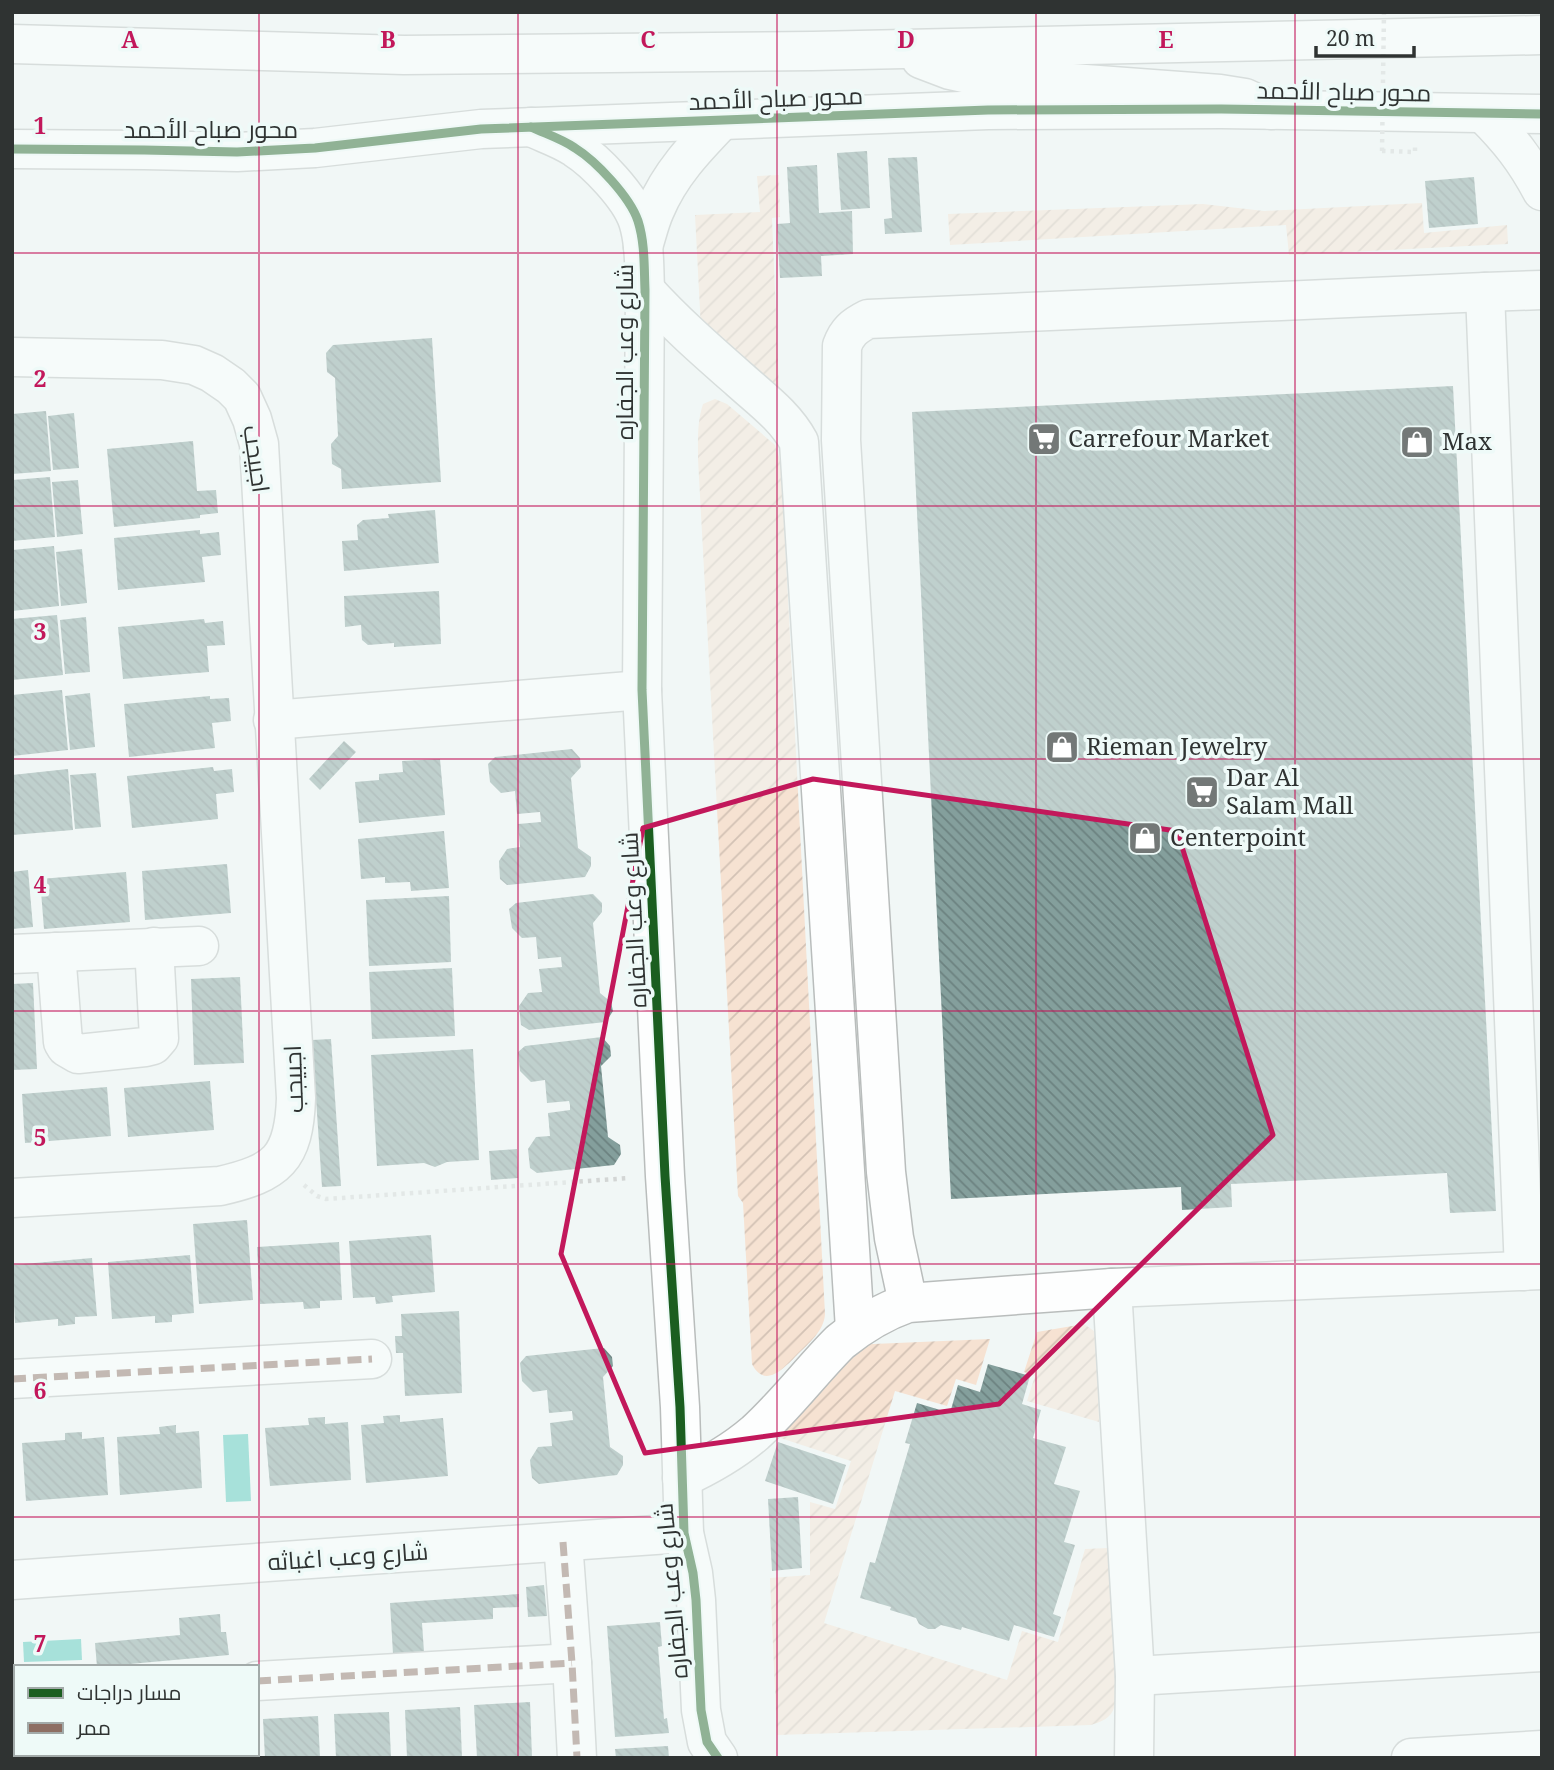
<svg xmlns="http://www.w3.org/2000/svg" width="1554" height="1770" font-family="'Noto Serif',Cairo,serif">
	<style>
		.garden { fill: url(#garden-furrows) }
		.water { fill: #4fc5b9 }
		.building { fill: url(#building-back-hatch) }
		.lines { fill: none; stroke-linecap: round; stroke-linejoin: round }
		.minor-casing { stroke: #b9bdbc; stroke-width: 41 }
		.highway-casing { stroke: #b9bdbc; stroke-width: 41 }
		.path { stroke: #d3d6d5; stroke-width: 4.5; stroke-dasharray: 3.5 5; stroke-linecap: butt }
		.minor { stroke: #fdfefe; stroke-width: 38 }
		.highway { stroke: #fdfefe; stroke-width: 38 }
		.path-bridge { stroke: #d3d6d5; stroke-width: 4.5; stroke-dasharray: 3.5 5; stroke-linecap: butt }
		.quiet { stroke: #8d6e63; stroke-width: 7; stroke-dasharray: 14 7; stroke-linecap: butt }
		.cycleway-casing { stroke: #eefaf8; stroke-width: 13 }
		.cycleway { stroke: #1b5e20; stroke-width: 9 }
		.marked { fill: none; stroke: #c2185b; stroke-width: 5; stroke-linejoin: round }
		.grid { fill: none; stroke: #c2185b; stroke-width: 2; stroke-opacity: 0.55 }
		.labels { text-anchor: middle; stroke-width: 7; stroke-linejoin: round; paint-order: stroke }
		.street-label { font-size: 24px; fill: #2f3332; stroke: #eefaf8 }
		.poi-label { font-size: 24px; fill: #2f3332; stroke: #eefaf8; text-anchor: start }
		.grid-label { font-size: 23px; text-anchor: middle; font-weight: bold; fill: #c2185b; stroke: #eefaf8; stroke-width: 7; stroke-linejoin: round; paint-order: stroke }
	</style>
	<defs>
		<pattern id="garden-furrows" width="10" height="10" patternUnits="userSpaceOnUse" patternTransform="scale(1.75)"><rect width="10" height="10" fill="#f6e2d2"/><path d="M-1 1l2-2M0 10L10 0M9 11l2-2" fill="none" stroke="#d3c2b5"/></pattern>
		<pattern id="building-back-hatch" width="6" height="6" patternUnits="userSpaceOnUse" patternTransform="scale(1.75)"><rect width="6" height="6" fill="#849f9c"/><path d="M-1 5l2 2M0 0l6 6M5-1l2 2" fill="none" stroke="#6c8280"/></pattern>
	</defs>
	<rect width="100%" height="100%" fill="#f1f7f6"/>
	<g class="garden">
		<polygon points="779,175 780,217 772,218 779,389 701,329 695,215 760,212 757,176"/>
		<polygon points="1422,203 1424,233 1507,225 1508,244 1289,255 1286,225 950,245 948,214 1203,204 1264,211"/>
		<path d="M 715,399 L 727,404 L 775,445 L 781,463 L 825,1314 C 824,1331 809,1343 797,1355 C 785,1367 765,1390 752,1364 L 743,1203 L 738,1196 L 698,459 C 698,440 697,422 703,404 Z"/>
		<polygon points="1084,1324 1094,1331 1097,1340 1099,1422 1027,1401 1035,1376 1024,1372 1037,1332"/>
		<path d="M 990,1339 L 976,1385 L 956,1379 L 947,1406 L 895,1391 L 824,1623 L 1007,1680 L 1022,1631 L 1058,1642 L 1085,1549 L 1108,1548 L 1117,1692 C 1115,1713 1111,1719 1091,1725 L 777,1735 L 770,1578 L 810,1575 L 810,1502 L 835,1509 L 851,1461 L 768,1434 L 850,1345 Z"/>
	</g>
	<g class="water">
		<polygon points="248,1434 251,1501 226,1502 223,1435"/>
		<polygon points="81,1639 82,1660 24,1662 23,1642"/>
	</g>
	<g class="building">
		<polygon points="867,151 870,208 841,210 837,153"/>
		<polygon points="917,157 922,232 885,234 884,219 892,218 888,158"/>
		<polygon points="817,165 819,213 852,211 853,254 821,256 822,276 780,278 777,224 790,223 787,167"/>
		<polygon points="1474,177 1478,224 1429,228 1425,181"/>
		<polygon points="432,338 441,482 342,489 341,469 332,464 331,444 338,436 335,378 327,372 326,353 333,345"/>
		<polygon points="1453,386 1496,1211 1450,1213 1447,1173 1231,1184 1232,1207 1182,1210 1181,1187 951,1199 912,412"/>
		<polygon points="46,411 51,471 12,474 12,414"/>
		<polygon points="74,413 79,468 53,470 48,416"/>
		<polygon points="193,441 197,491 216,490 218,513 200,515 200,518 114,527 107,449"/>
		<polygon points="50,477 55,537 12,541 12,480"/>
		<polygon points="78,480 83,534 57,537 52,482"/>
		<polygon points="435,510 439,563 344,571 342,541 358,540 357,525 363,520 389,518 388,514"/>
		<polygon points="200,530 200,534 219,532 221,555 202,557 205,582 118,590 114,538"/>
		<polygon points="54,546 59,606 12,611 12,550"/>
		<polygon points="82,549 87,603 61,606 56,552"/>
		<polygon points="439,591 441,644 394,647 394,643 368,645 362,640 361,625 345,627 344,596"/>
		<polygon points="57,615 63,675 12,680 12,619"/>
		<polygon points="86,617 90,672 65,674 60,620"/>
		<polygon points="204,619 205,623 223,621 225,645 207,646 209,672 123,679 118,627"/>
		<polygon points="62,690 68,750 12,756 12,695"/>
		<polygon points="90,693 95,747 70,750 65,696"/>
		<polygon points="210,696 210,699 229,698 231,721 212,723 215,748 129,757 124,704"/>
		<polygon points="344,741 356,752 320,790 309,779"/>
		<polygon points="572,749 580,758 581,767 571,778 578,848 591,857 591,866 585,877 507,885 500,879 499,861 507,849 520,847 518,824 541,822 540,812 517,814 515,791 501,793 490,782 488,764 495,757"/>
		<polygon points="440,759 445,815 359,823 355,782 379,780 379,774 403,772 402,761"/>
		<polygon points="213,767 214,771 232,769 234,792 216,794 218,819 132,828 127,776"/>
		<polygon points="68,769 73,830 12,835 12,775"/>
		<polygon points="96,773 101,827 75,829 70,775"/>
		<polygon points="444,831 449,888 411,891 410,882 385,883 385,877 361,879 358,839"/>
		<polygon points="227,864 231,913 145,920 142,871"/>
		<polygon points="28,870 33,927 12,929 12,872"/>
		<polygon points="126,872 130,922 44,929 40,879"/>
		<polygon points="593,894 602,903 602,912 593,923 600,993 611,1002 613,1011 606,1022 529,1030 521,1025 519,1006 528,993 542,992 539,969 562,967 561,957 538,959 536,937 522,938 512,928 509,909 516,903"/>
		<polygon points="449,896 451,962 369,966 366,900"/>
		<polygon points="452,968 455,1036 372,1039 369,972"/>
		<polygon points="240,977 244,1063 194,1065 191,979"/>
		<polygon points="33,983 37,1069 12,1070 12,984"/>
		<polygon points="602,1037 610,1046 611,1056 601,1066 608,1137 620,1145 621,1154 614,1165 537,1173 530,1168 528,1149 536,1137 550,1136 548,1113 570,1110 570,1105 569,1101 547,1103 545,1080 531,1082 520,1071 518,1052 525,1046"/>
		<polygon points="331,1039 341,1186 322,1187 312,1040"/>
		<polygon points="473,1049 479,1160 447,1162 435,1167 424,1163 377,1166 371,1055"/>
		<polygon points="210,1081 214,1130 128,1137 124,1088"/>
		<polygon points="107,1087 111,1136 25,1143 22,1094"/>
		<polygon points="517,1149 518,1178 491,1180 489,1151"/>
		<polygon points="247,1220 253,1300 199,1304 193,1224"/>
		<polygon points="431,1235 435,1292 392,1296 393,1302 376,1304 375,1297 353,1298 349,1241"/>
		<polygon points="339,1242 342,1300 320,1301 320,1308 304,1309 303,1302 260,1304 257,1247"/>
		<polygon points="190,1255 194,1313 172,1315 172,1322 155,1323 155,1316 112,1319 108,1262"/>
		<polygon points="92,1258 97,1316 75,1317 75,1324 58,1326 58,1319 15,1323 12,1265"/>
		<polygon points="459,1311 462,1393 405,1396 403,1353 396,1353 395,1336 402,1336 401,1314"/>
		<polygon points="604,1348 612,1357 613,1366 603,1377 610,1447 623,1456 623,1465 617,1475 539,1484 532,1478 530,1460 538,1447 552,1446 550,1423 573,1420 572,1411 549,1413 547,1390 533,1392 522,1381 520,1363 526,1356"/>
		<polygon points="988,1364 1030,1376 1022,1404 1041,1410 1033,1438 1066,1447 1054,1484 1080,1491 1064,1542 1075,1545 1053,1614 1061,1617 1054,1637 1014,1625 1009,1641 962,1627 961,1630 941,1625 935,1629 928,1629 919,1624 916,1618 890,1610 891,1607 860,1598 870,1562 875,1563 910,1444 905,1443 917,1403 950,1413 958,1385 980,1392"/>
		<polygon points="400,1415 400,1422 443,1418 448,1476 366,1483 361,1425 384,1423 383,1416"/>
		<polygon points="325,1417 325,1424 348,1422 351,1480 270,1486 265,1428 309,1425 308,1418"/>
		<polygon points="176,1425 176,1433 199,1431 202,1488 120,1495 117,1437 160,1434 159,1427"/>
		<polygon points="82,1432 82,1439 104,1437 108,1495 26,1501 22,1443 65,1440 65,1433"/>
		<polygon points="778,1442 846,1465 833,1504 765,1481"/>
		<polygon points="798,1497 802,1568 772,1571 768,1499"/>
		<polygon points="544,1585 547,1616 528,1617 526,1587"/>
		<polygon points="519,1594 519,1607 493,1608 493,1619 422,1623 424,1652 393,1654 390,1603"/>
		<polygon points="220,1614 221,1632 226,1632 229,1655 97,1667 95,1643 180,1635 179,1618"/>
		<polygon points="660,1622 662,1646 658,1647 664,1719 667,1718 669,1733 615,1737 607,1626"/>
		<polygon points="530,1702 532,1758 477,1758 474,1705"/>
		<polygon points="460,1707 462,1758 407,1758 405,1710"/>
		<polygon points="389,1712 391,1758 336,1758 334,1714"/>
		<polygon points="318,1716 320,1758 265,1758 263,1719"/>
		<polygon points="12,1734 16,1734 16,1754 37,1754 37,1758 12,1758"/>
		<polygon points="668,1746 669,1758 616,1758 615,1749"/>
		<polygon points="53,1754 108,1754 109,1758 53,1758"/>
		<polygon points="123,1754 179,1754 179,1758 124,1758"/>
		<polygon points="194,1754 250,1754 250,1758 195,1758"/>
	</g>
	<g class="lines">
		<g class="minor-casing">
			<g id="minor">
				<path d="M 1484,114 C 1509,139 1525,159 1542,191"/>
				<path d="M 531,127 C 546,134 562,139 575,148 C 596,161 630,197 638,221 C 645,243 644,267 645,290 L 642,690 L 665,1176 L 680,1407 L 684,1533 L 693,1573 L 696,1600 L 701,1710 L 707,1742 L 718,1758"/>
				<polyline points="12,149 144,150 237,152 315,148 481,129 988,110 1221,109 1542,114"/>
				<path d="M 643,247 C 647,234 650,221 655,210 C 670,174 695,148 721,121"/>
				<path d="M 645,290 C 675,323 707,351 740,380 C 761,399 785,416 799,442 L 855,1329"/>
				<polyline points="1485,292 1524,1271"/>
				<path d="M 12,357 L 162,360 L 194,365 L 212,373 L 231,386 L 242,397 L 252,419 L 259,444 L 296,1098 C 294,1159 277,1173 220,1186 L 12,1198"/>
				<polyline points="273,720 642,690"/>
				<polyline points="56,952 63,1042 66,1047 78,1054 145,1047 153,1045 159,1038 154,947"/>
				<polyline points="12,954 199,946"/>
				<polyline points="1112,1288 1135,1676 1134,1758"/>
				<path d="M 908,1303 L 894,1238 L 886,1172 L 841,440 L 842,346 C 847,332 854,326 868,319 L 1485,292 L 1542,290"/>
				<polyline points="12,1379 372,1359"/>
				<path d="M 682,1478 C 708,1466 733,1452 755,1433 C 786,1405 811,1371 840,1342 C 861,1325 882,1312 908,1303 L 1112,1288 L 1542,1270"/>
				<polyline points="563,1542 572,1663 577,1758"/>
				<polyline points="12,1580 684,1533"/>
				<polyline points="1135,1676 1542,1652"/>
				<polyline points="257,1681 572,1663"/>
				<polyline points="12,1696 16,1695"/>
				<polyline points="1411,1758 1542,1750"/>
			</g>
		</g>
		<g class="highway-casing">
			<g id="highway">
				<polyline points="12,44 404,55 813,51 1542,35"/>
				<polyline points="921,59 950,70 977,76 1220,94 1245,98 1271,110"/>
			</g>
		</g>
		<g class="path">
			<polyline points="1382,151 1415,152 1415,145"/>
			<polyline points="304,1185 317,1196 326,1199 630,1178"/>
		</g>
		<use href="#minor" class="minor"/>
		<use href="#highway" class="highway"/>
		<polyline class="path-bridge" points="1382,151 1384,12"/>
		<g class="quiet">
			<polyline points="12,1379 372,1359"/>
			<polyline points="563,1542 572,1663 577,1758"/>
			<polyline points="257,1681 572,1663"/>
			<polyline points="12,1696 16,1695"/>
		</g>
		<g class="cycleway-casing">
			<g id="cycleway">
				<path d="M 531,127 C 546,134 562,139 575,148 C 596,161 630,197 638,221 C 645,243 644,267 645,290 L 642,690 L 665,1176 L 680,1407 L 684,1533 L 693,1573 L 696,1600 L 701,1710 L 707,1742 L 718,1758"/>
				<polyline points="12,149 144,150 237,152 315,148 481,129 988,110 1221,109 1542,114"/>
			</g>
		</g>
		<use href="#cycleway" class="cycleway"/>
	</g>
	<path d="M0 0H1554V1770H0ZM 813,779 L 1177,831 L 1273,1135 L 999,1404 L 645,1453 L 561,1254 L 643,828 Z" fill="#f1f7f6" fill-opacity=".55" fill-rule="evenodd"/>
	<path class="marked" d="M 813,779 L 1177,831 L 1273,1135 L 999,1404 L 645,1453 L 561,1254 L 643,828 Z"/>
	<path class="grid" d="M 259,12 L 259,1758M 518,12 L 518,1758M 777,12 L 777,1758M 1036,12 L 1036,1758M 1295,12 L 1295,1758M 12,253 L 1542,253M 12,506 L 1542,506M 12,759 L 1542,759M 12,1011 L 1542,1011M 12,1264 L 1542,1264M 12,1517 L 1542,1517"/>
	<defs>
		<g id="supermarket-square" transform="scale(1.75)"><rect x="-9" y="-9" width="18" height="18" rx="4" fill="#737877" stroke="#eefaf8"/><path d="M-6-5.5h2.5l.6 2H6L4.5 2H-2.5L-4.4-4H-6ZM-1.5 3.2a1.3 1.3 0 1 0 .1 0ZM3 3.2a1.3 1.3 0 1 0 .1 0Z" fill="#fff"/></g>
		<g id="shop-square" transform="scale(1.75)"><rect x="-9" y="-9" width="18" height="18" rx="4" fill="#737877" stroke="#eefaf8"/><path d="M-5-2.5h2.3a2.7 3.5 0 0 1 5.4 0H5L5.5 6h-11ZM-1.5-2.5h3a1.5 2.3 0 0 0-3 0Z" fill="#fff"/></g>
	</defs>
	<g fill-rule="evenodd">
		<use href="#supermarket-square" x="1044" y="439"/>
		<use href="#shop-square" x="1417" y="442"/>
		<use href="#shop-square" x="1062" y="747"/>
		<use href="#supermarket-square" x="1202" y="792"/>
		<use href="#shop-square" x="1145" y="838"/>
	</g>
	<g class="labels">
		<g class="street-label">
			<text transform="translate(1344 92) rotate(1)" y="8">محور صباح الأحمد</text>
			<text transform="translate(776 99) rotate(-2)" y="8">محور صباح الأحمد</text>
			<text x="211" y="138">محور صباح الأحمد</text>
			<text transform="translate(625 352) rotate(-90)" y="8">شارع وعب الجفاره</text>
			<text transform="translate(256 459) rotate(82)" y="8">اجبيجب</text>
			<text transform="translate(634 920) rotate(-93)" y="8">شارع وعب الجفاره</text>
			<text transform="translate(294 1079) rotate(-92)" y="8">اجبيجب</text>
			<text transform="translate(348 1557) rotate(-4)" y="8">شارع وعب اغباثه</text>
			<text transform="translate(672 1591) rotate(-95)" y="8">شارع وعب الجفاره</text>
		</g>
		<g class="poi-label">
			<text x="1068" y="447">Carrefour Market</text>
			<text x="1442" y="450">Max</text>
			<text x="1086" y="755">Rieman Jewelry</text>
			<text x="1226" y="786">Dar Al<tspan x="1226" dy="28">Salam Mall</tspan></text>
			<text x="1170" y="846">Centerpoint</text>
		</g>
	</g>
	<g class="grid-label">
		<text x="130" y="48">A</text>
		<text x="388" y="48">B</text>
		<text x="648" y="48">C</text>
		<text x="906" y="48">D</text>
		<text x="1166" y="48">E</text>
		<text x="40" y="134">1</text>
		<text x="40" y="387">2</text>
		<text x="40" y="640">3</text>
		<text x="40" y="893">4</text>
		<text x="40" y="1146">5</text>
		<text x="40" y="1399">6</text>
		<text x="40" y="1652">7</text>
	</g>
	<rect width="1554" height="1770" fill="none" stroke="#2f3332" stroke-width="28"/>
	<rect x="14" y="1665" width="245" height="91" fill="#eefaf8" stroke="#a2aaa9" stroke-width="2"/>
	<rect x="28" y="1688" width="35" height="10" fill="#1b5e20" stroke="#a2aaa9" stroke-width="2"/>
	<text x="77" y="1700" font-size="21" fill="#2f3332">مسار دراجات</text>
	<rect x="28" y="1723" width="35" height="10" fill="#8d6e63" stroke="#a2aaa9" stroke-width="2"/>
	<text x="77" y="1735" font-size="21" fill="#2f3332">ممر</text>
	<path d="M1316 46v10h98v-10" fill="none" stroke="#2f3332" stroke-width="3.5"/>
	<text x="1326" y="46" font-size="21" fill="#2f3332" stroke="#eefaf8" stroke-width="5" paint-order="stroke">20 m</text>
</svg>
